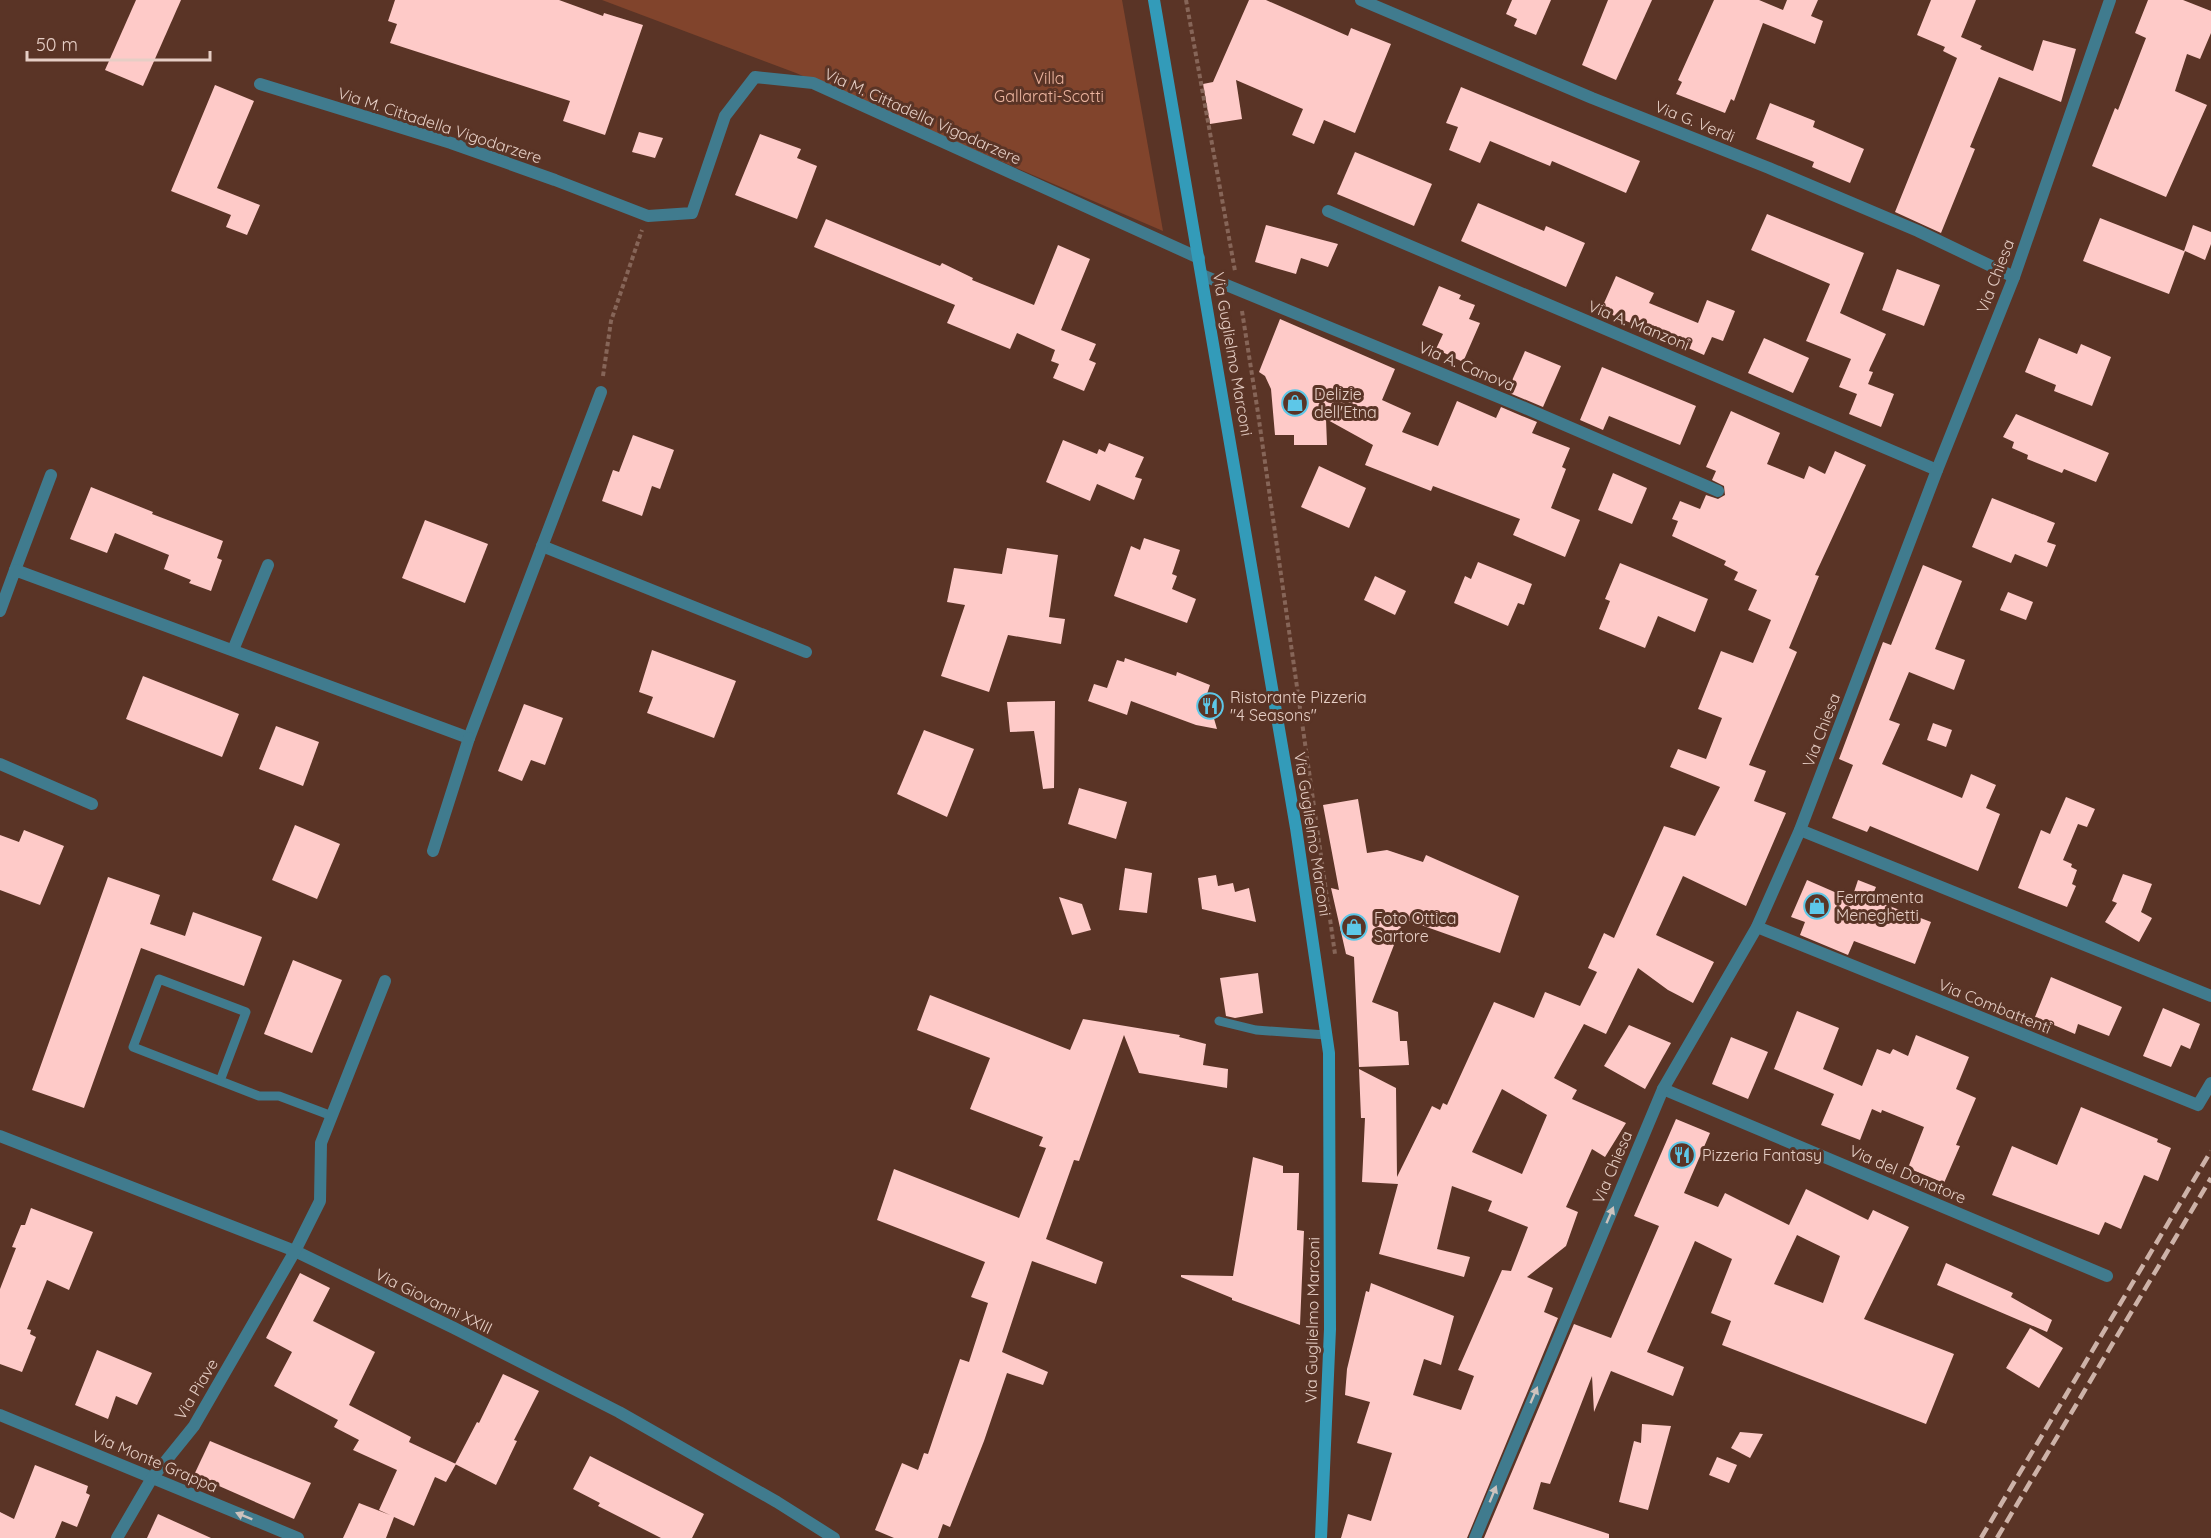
<svg xmlns="http://www.w3.org/2000/svg" width="2211" height="1538" font-family="Quicksand,sans-serif">
	<style>
		.green { fill: #81442c }
		.building { fill: #fecac8; fill-rule: evenodd }
		.lines { fill: none; stroke-linecap: round; stroke-linejoin: round }
		.path { stroke: #866558; stroke-width: 4; stroke-dasharray: 4.5 3; stroke-linecap: butt }
		.lane { stroke: #407b8e; stroke-width: 9 }
		.street { stroke: #407b8e; stroke-width: 12 }
		.secondary { stroke: #339bb9; stroke-width: 12 }
		.rail { stroke: #cdb2a8; stroke-width: 4.5; stroke-dasharray: 12 6; stroke-linecap: butt }
		.oneway { fill: #cdc2bd }
		.labels { text-anchor: middle; stroke-width: 6; stroke-linejoin: round; paint-order: stroke }
		.park-label { font-size: 16px; fill: #eeb6a1; stroke: #5a3426 }
		.street-label { font-size: 16px; fill: #e6cec5; stroke: #5a3426 }
		.poi-label { font-size: 16px; fill: #e6cec5; stroke: #5a3426; text-anchor: start }
	</style>
	<rect width="100%" height="100%" fill="#5a3426"/>
	<polygon class="green" points="602,0 1122,0 1163,231 796,73"/>
	<g class="building">
		<polygon points="136,0 181,0 143,86 105,70"/>
		<polygon points="395,0 559,0 603,16 604,13 643,25 605,135 563,121 570,101 390,43 397,24 388,21"/>
		<polygon points="1249,0 1266,0 1348,36 1351,28 1391,44 1355,133 1324,120 1314,144 1292,135 1303,109 1236,80 1242,119 1210,124 1203,84 1213,82"/>
		<polygon points="1512,0 1551,0 1536,35 1514,26 1517,19 1506,14"/>
		<polygon points="1608,0 1652,0 1616,80 1582,65"/>
		<polygon points="1714,0 1759,0 1783,10 1787,0 1818,0 1811,16 1823,21 1815,44 1763,23 1734,101 1731,99 1725,113 1676,94 1682,82 1678,80"/>
		<polygon points="1931,0 1976,0 1961,37 1982,46 1980,49 2033,71 2043,40 2076,49 2061,102 1999,77 1970,147 1975,149 1941,233 1895,212 1957,58 1943,51 1945,47 1917,35"/>
		<polygon points="2148,0 2183,0 2211,11 2211,33 2200,59 2187,54 2175,91 2207,105 2166,197 2092,166 2115,108 2118,110 2146,38 2135,33"/>
		<polygon points="215,85 254,101 217,188 260,205 247,235 226,227 231,215 171,191"/>
		<polygon points="1461,87 1640,161 1626,193 1552,161 1550,166 1490,141 1480,163 1449,150 1458,127 1446,123"/>
		<polygon points="1770,103 1815,121 1813,127 1864,149 1850,183 1812,167 1814,162 1756,139"/>
		<polygon points="639,132 663,138 655,158 632,152"/>
		<polygon points="760,134 801,149 797,158 817,166 797,219 735,195"/>
		<polygon points="1355,152 1432,184 1414,226 1337,194"/>
		<polygon points="1478,203 1544,231 1546,226 1585,243 1566,287 1461,241"/>
		<polygon points="1767,214 1864,253 1840,313 1886,334 1870,368 1869,371 1873,372 1868,384 1894,394 1881,427 1849,414 1857,394 1839,387 1851,359 1806,341 1830,284 1751,250"/>
		<polygon points="2100,218 2184,251 2193,225 2211,232 2211,244 2205,260 2185,251 2169,294 2083,261"/>
		<polygon points="826,219 940,266 942,263 973,278 972,280 1034,305 1058,245 1090,259 1061,330 1096,344 1089,360 1096,363 1084,391 1053,378 1059,364 1051,361 1055,350 1017,333 1010,349 947,323 955,305 814,247"/>
		<polygon points="1266,225 1338,244 1328,267 1301,258 1296,274 1255,262"/>
		<polygon points="1897,269 1940,285 1924,326 1882,310"/>
		<polygon points="1616,276 1654,293 1649,303 1698,323 1707,300 1735,311 1723,341 1712,337 1704,355 1601,310"/>
		<polygon points="1439,286 1461,295 1459,299 1475,305 1469,319 1480,323 1463,362 1436,349 1443,334 1422,325"/>
		<polygon points="1280,319 1395,369 1382,400 1411,413 1402,432 1438,446 1457,401 1496,418 1501,407 1522,416 1537,422 1532,433 1570,448 1562,467 1566,469 1551,508 1580,520 1565,557 1513,535 1520,519 1433,486 1431,491 1365,465 1373,445 1326,419 1327,445 1294,445 1294,435 1275,435 1271,389 1265,376 1259,372"/>
		<polygon points="1764,338 1809,358 1793,393 1748,373"/>
		<polygon points="2039,338 2077,354 2081,344 2111,357 2092,406 2054,391 2056,385 2025,372"/>
		<polygon points="1525,351 1561,366 1543,407 1507,392"/>
		<polygon points="1602,367 1696,406 1680,445 1609,416 1603,430 1580,420"/>
		<path d="M 1731,411 L 1780,433 L 1767,464 L 1804,479 L 1809,466 L 1825,474 L 1835,451 L 1866,465 L 1815,575 L 1819,576 L 1789,648 L 1797,652 L 1749,765 L 1766,771 L 1754,801 L 1786,813 L 1746,906 L 1683,876 L 1656,935 L 1714,962 L 1693,1003 L 1668,990 L 1638,968 L 1606,1034 L 1584,1024 L 1554,1078 L 1577,1090 L 1572,1099 L 1626,1123 L 1605,1157 L 1592,1149 L 1566,1207 L 1578,1212 L 1566,1246 L 1527,1277 L 1553,1288 L 1544,1312 L 1558,1318 L 1467,1538 L 1341,1538 L 1348,1514 L 1371,1521 L 1392,1453 L 1357,1443 L 1370,1402 L 1345,1395 L 1347,1369 L 1366,1291 L 1369,1292 L 1371,1283 L 1454,1316 L 1441,1365 L 1424,1359 L 1413,1395 L 1461,1410 L 1474,1376 L 1458,1370 L 1502,1270 L 1511,1271 L 1528,1227 L 1488,1211 L 1492,1201 L 1452,1186 L 1437,1249 L 1470,1257 L 1464,1277 L 1379,1254 L 1398,1184 L 1362,1182 L 1365,1118 L 1361,1118 L 1359,1069 L 1396,1088 L 1397,1177 L 1432,1106 L 1440,1110 L 1443,1103 L 1447,1105 L 1494,1002 L 1534,1018 L 1545,992 L 1580,1006 L 1597,972 L 1588,968 L 1604,933 L 1614,938 L 1664,826 L 1695,836 L 1720,787 L 1670,767 L 1678,749 L 1706,759 L 1722,718 L 1698,709 L 1721,651 L 1753,663 L 1771,620 L 1748,610 L 1757,590 L 1734,580 L 1738,572 L 1724,565 L 1726,561 L 1672,536 L 1678,521 L 1672,519 L 1680,501 L 1700,509 L 1706,495 L 1718,499 L 1725,495 L 1724,486 L 1712,480 L 1716,471 L 1706,467 ZM 1502,1089 L 1547,1115 L 1522,1174 L 1472,1152 Z"/>
		<polygon points="2016,414 2109,453 2096,482 2064,469 2062,473 2027,459 2028,455 2012,448 2014,442 2003,437"/>
		<polygon points="633,435 674,450 660,489 652,486 642,516 602,501 613,470 619,472"/>
		<polygon points="1063,440 1097,454 1099,449 1105,452 1109,443 1144,457 1135,477 1142,479 1134,500 1097,484 1090,501 1046,482"/>
		<polygon points="1319,466 1366,488 1349,528 1301,507"/>
		<polygon points="1613,473 1647,488 1632,524 1598,510"/>
		<polygon points="91,487 153,512 152,514 223,541 217,558 222,560 211,591 189,583 191,580 164,569 169,555 115,533 107,553 70,539"/>
		<polygon points="1992,498 2055,523 2047,542 2056,545 2047,567 2015,554 2011,563 1972,547"/>
		<polygon points="425,520 488,544 465,603 402,578"/>
		<polygon points="1144,538 1180,550 1172,574 1177,576 1172,589 1196,599 1187,623 1114,596 1131,546 1140,550"/>
		<polygon points="1007,548 1058,555 1049,617 1065,619 1061,644 1008,635 989,692 941,676 965,605 947,602 954,568 1002,574"/>
		<polygon points="1478,562 1532,584 1524,605 1518,603 1508,626 1454,603 1465,576 1471,579"/>
		<polygon points="1620,563 1708,599 1695,632 1658,616 1645,648 1599,629 1610,601 1605,599"/>
		<polygon points="1923,565 1962,581 1935,649 1965,660 1954,690 1909,672 1889,720 1900,724 1882,764 1962,798 1971,774 1996,785 1986,808 2000,814 1978,871 1870,826 1867,832 1832,818 1853,765 1839,759 1883,642 1891,645"/>
		<polygon points="1375,576 1406,591 1395,615 1364,600"/>
		<polygon points="2008,592 2033,602 2026,620 2000,610"/>
		<polygon points="652,650 736,681 714,738 647,713 653,697 639,692"/>
		<polygon points="1125,658 1176,676 1177,672 1210,685 1207,694 1217,729 1196,725 1131,701 1127,715 1088,701 1094,684 1107,688 1117,660 1124,662"/>
		<polygon points="143,676 239,714 222,757 126,719"/>
		<polygon points="1055,701 1054,788 1043,789 1034,731 1010,732 1007,702"/>
		<polygon points="524,704 563,718 545,765 531,760 522,781 498,771"/>
		<polygon points="1933,723 1952,730 1946,747 1927,740"/>
		<polygon points="276,726 319,742 303,786 259,769"/>
		<polygon points="924,730 974,749 947,817 897,794"/>
		<polygon points="1079,788 1127,802 1116,839 1068,824"/>
		<polygon points="2066,797 2095,809 2087,827 2078,824 2063,860 2072,864 2071,867 2077,870 2072,884 2076,886 2067,907 2018,888 2041,830 2050,834"/>
		<polygon points="1358,799 1367,853 1387,850 1423,862 1426,855 1519,896 1500,953 1404,919 1372,1002 1398,1012 1400,1041 1407,1041 1409,1065 1359,1067 1354,957 1346,954 1331,888 1339,890 1323,805"/>
		<polygon points="295,825 340,844 317,899 272,880"/>
		<polygon points="24,830 64,846 40,905 0,890 0,835 19,842"/>
		<polygon points="1125,868 1152,873 1147,913 1119,910"/>
		<polygon points="2123,874 2152,884 2141,912 2152,918 2139,942 2105,922 2117,903 2112,901"/>
		<polygon points="1216,875 1218,886 1233,883 1235,892 1249,888 1256,922 1202,909 1198,878"/>
		<polygon points="108,877 160,895 150,924 185,936 193,912 262,937 244,986 141,948 84,1108 32,1090"/>
		<polygon points="1807,880 1846,897 1847,893 1853,895 1858,880 1876,887 1871,899 1931,922 1915,964 1854,941 1848,955 1800,935 1805,922 1791,917"/>
		<polygon points="1059,897 1082,904 1091,930 1072,935"/>
		<polygon points="293,960 342,980 312,1053 264,1034"/>
		<polygon points="1258,973 1263,1013 1235,1018 1226,1016 1220,978"/>
		<polygon points="2051,977 2122,1007 2109,1036 2078,1024 2075,1034 2035,1017"/>
		<polygon points="930,995 1070,1050 1083,1019 1180,1035 1179,1037 1206,1044 1203,1065 1228,1069 1227,1088 1139,1073 1124,1035 1079,1161 1074,1160 1046,1239 1103,1262 1096,1284 1032,1261 1002,1352 1048,1372 1043,1385 1007,1373 984,1441 950,1527 943,1524 938,1538 894,1538 875,1530 902,1463 918,1470 924,1453 928,1454 960,1359 969,1362 988,1303 971,1297 985,1262 877,1220 894,1169 1019,1218 1046,1148 1039,1146 1043,1137 970,1109 990,1058 917,1030"/>
		<polygon points="2163,1008 2200,1024 2190,1049 2181,1045 2171,1067 2143,1056"/>
		<polygon points="1797,1011 1839,1028 1823,1069 1862,1086 1877,1049 1890,1054 1893,1049 1908,1056 1916,1035 1969,1057 1956,1089 1976,1098 1956,1145 1960,1146 1944,1183 1908,1168 1924,1127 1882,1110 1881,1113 1872,1109 1860,1140 1821,1125 1834,1094 1774,1069"/>
		<polygon points="1629,1025 1671,1043 1645,1089 1604,1066"/>
		<polygon points="1731,1037 1768,1052 1748,1099 1712,1084"/>
		<polygon points="2081,1107 2158,1139 2157,1142 2171,1148 2158,1181 2144,1175 2121,1229 2105,1222 2099,1235 1992,1195 2012,1146 2057,1165"/>
		<path d="M 1676,1119 L 1710,1133 L 1684,1193 L 1718,1207 L 1725,1193 L 1789,1225 L 1806,1189 L 1868,1220 L 1873,1210 L 1909,1227 L 1864,1319 L 1954,1354 L 1926,1424 L 1722,1345 L 1731,1321 L 1711,1313 L 1732,1259 L 1695,1241 L 1647,1352 L 1684,1367 L 1673,1396 L 1611,1371 L 1594,1412 L 1592,1376 L 1550,1484 L 1541,1482 L 1533,1509 L 1609,1534 L 1609,1538 L 1484,1538 L 1574,1324 L 1611,1338 L 1659,1226 L 1634,1216 ZM 1797,1235 L 1840,1256 L 1823,1303 L 1774,1284 Z"/>
		<polygon points="1253,1157 1283,1166 1283,1173 1299,1173 1297,1230 1304,1231 1300,1325 1232,1300 1232,1298 1181,1277 1181,1275 1233,1276"/>
		<polygon points="31,1208 93,1232 69,1290 47,1280 27,1329 31,1330 30,1334 36,1337 22,1372 0,1364 0,1289 16,1248 12,1247 21,1225 25,1225"/>
		<polygon points="1946,1263 2013,1293 2011,1297 2052,1320 2047,1332 1937,1285"/>
		<polygon points="300,1273 330,1288 313,1321 375,1352 349,1405 411,1437 409,1442 456,1464 446,1482 435,1477 414,1526 394,1517 386,1538 343,1538 359,1503 390,1515 379,1510 397,1470 353,1450 359,1440 334,1427 338,1420 274,1386 292,1352 266,1338"/>
		<polygon points="2030,1328 2063,1348 2039,1388 2006,1368"/>
		<polygon points="97,1350 152,1373 137,1405 116,1396 108,1419 75,1405"/>
		<polygon points="503,1374 539,1391 514,1440 517,1441 496,1485 455,1464 477,1422 479,1423"/>
		<polygon points="1642,1424 1671,1426 1648,1510 1619,1502 1634,1441 1641,1443"/>
		<polygon points="1740,1432 1763,1434 1750,1458 1731,1448"/>
		<polygon points="210,1441 311,1483 294,1519 194,1475"/>
		<polygon points="590,1456 704,1514 692,1538 661,1538 598,1506 600,1503 573,1489"/>
		<polygon points="1717,1457 1737,1465 1729,1483 1709,1475"/>
		<polygon points="35,1465 88,1486 86,1493 90,1495 77,1527 62,1521 55,1538 0,1538 0,1512 14,1519"/>
		<polygon points="158,1514 211,1538 147,1538"/>
	</g>
	<g class="lines">
		<g class="path">
			<polyline points="1186,0 1235,271"/>
			<polyline points="1242,311 1258,413 1335,954"/>
			<polyline points="603,376 611,321 642,230"/>
		</g>
		<g class="lane">
			<polyline points="1219,1021 1256,1030 1326,1035"/>
			<polyline points="220,1081 246,1012 159,979 133,1047 259,1096 279,1096 332,1116"/>
		</g>
		<g class="street">
			<polyline points="1361,0 1592,98 1769,168 1918,231 2014,277"/>
			<polyline points="260,84 451,143 555,180 648,216 692,213 725,116 755,77 813,83 1199,258"/>
			<polyline points="1328,211 1937,470"/>
			<polyline points="1202,275 1525,408 1718,491"/>
			<polyline points="542,546 806,652"/>
			<polyline points="15,570 51,475"/>
			<polyline points="0,611 15,570 469,738 601,392"/>
			<polyline points="233,650 268,565"/>
			<polyline points="0,764 92,804"/>
			<polyline points="1800,830 2211,996"/>
			<polyline points="433,851 469,738"/>
			<polyline points="1757,927 2198,1105 2211,1083"/>
			<polyline points="1663,1089 2107,1276"/>
			<polyline points="0,1136 295,1251 454,1328 619,1412 777,1502 834,1538"/>
			<polyline points="0,1415 298,1538"/>
			<polyline points="117,1538 152,1478 194,1426 295,1251 320,1201 321,1143 385,981"/>
			<polyline points="1475,1538 1663,1089 1757,927 1800,830 1937,470 2014,277 2110,0"/>
		</g>
		<polyline class="secondary" points="1154,0 1296,828 1329,1053 1330,1329 1321,1538"/>
		<g class="rail">
			<polyline points="1981,1538 2211,1151"/>
			<polyline points="1997,1538 2211,1178"/>
		</g>
	</g>
	<defs><path id="oneway-solid" d="M-6-.8H1V-3.2L6.5 0L1 3.2V.8H-6Z" transform="scale(1.5)"/></defs>
	<g class="oneway">
		<use href="#oneway-solid" transform="translate(1610 1215) rotate(-67)"/>
		<use href="#oneway-solid" transform="translate(1534 1395) rotate(-67)"/>
		<use href="#oneway-solid" transform="translate(1493 1494) rotate(-68)"/>
		<use href="#oneway-solid" transform="translate(244 1516) rotate(-158)"/>
	</g>
	<defs>
		<g id="shop-ring" transform="scale(1.35)"><circle r="9.5" fill="#5a3426" stroke="#5dc7e8" stroke-width="1.5"/><path d="M-5-2.5h2.3a2.7 3.5 0 0 1 5.4 0H5L5.5 6h-11ZM-1.5-2.5h3a1.5 2.3 0 0 0-3 0Z" fill="#5dc7e8"/></g>
		<g id="restaurant-ring" transform="scale(1.35)"><circle r="9.5" fill="#5a3426" stroke="#5dc7e8" stroke-width="1.5"/><path d="M-5-6h1v4h1v-4h1v4h1v-4h1v5L-1.5 .5V6h-2V.5L-5-1ZM5-6V6H3V1.5H1.5Q1.5-4 5-6Z" fill="#5dc7e8"/></g>
	</defs>
	<g fill-rule="evenodd">
		<use href="#shop-ring" x="1295" y="403"/>
		<use href="#restaurant-ring" x="1210" y="706"/>
		<use href="#shop-ring" x="1817" y="906"/>
		<use href="#shop-ring" x="1354" y="927"/>
		<use href="#restaurant-ring" x="1682" y="1155"/>
	</g>
	<g class="labels">
		<g class="park-label">
			<text x="1049" y="84">Villa<tspan x="1049" dy="18">Gallarati-Scotti</tspan></text>
		</g>
		<g class="street-label">
			<text transform="translate(923 116) rotate(24)" y="6">Via M. Cittadella Vigodarzere</text>
			<text transform="translate(1695 121) rotate(22)" y="6">Via G. Verdi</text>
			<text transform="translate(440 125) rotate(18)" y="6">Via M. Cittadella Vigodarzere</text>
			<text transform="translate(1995 276) rotate(-69)" y="6">Via Chiesa</text>
			<text transform="translate(1639 325) rotate(22)" y="6">Via A. Manzoni</text>
			<text transform="translate(1233 354) rotate(80)" y="6">Via Guglielmo Marconi</text>
			<text transform="translate(1467 366) rotate(23)" y="6">Via A. Canova</text>
			<text transform="translate(1821 730) rotate(-69)" y="6">Via Chiesa</text>
			<text transform="translate(1313 834) rotate(81)" y="6">Via Guglielmo Marconi</text>
			<text transform="translate(1995 1006) rotate(22)" y="6">Via Combattenti</text>
			<text transform="translate(1612 1167) rotate(-67)" y="6">Via Chiesa</text>
			<text transform="translate(1908 1174) rotate(23)" y="6">Via del Donatore</text>
			<text transform="translate(434 1301) rotate(26)" y="6">Via Giovanni XXIII</text>
			<text transform="translate(1312 1320) rotate(-89)" y="6">Via Guglielmo Marconi</text>
			<text transform="translate(196 1389) rotate(-59)" y="6">Via Piave</text>
			<text transform="translate(155 1461) rotate(23)" y="6">Via Monte Grappa</text>
		</g>
		<g class="poi-label">
			<text x="1314" y="400">Delizie<tspan x="1314" dy="18">dell'Etna</tspan></text>
			<text x="1230" y="703">Ristorante Pizzeria<tspan x="1230" dy="18">"4 Seasons"</tspan></text>
			<text x="1836" y="903">Ferramenta<tspan x="1836" dy="18">Meneghetti</tspan></text>
			<text x="1374" y="924">Foto Ottica<tspan x="1374" dy="18">Sartore</tspan></text>
			<text x="1702" y="1161">Pizzeria Fantasy</text>
		</g>
	</g>
	<path d="M27 51v9h183v-9" fill="none" stroke="#e6cec5" stroke-width="3"/>
	<text x="36" y="51" font-size="18" fill="#e6cec5" stroke="#5a3426" stroke-width="4.5" paint-order="stroke">50 m</text>
</svg>
